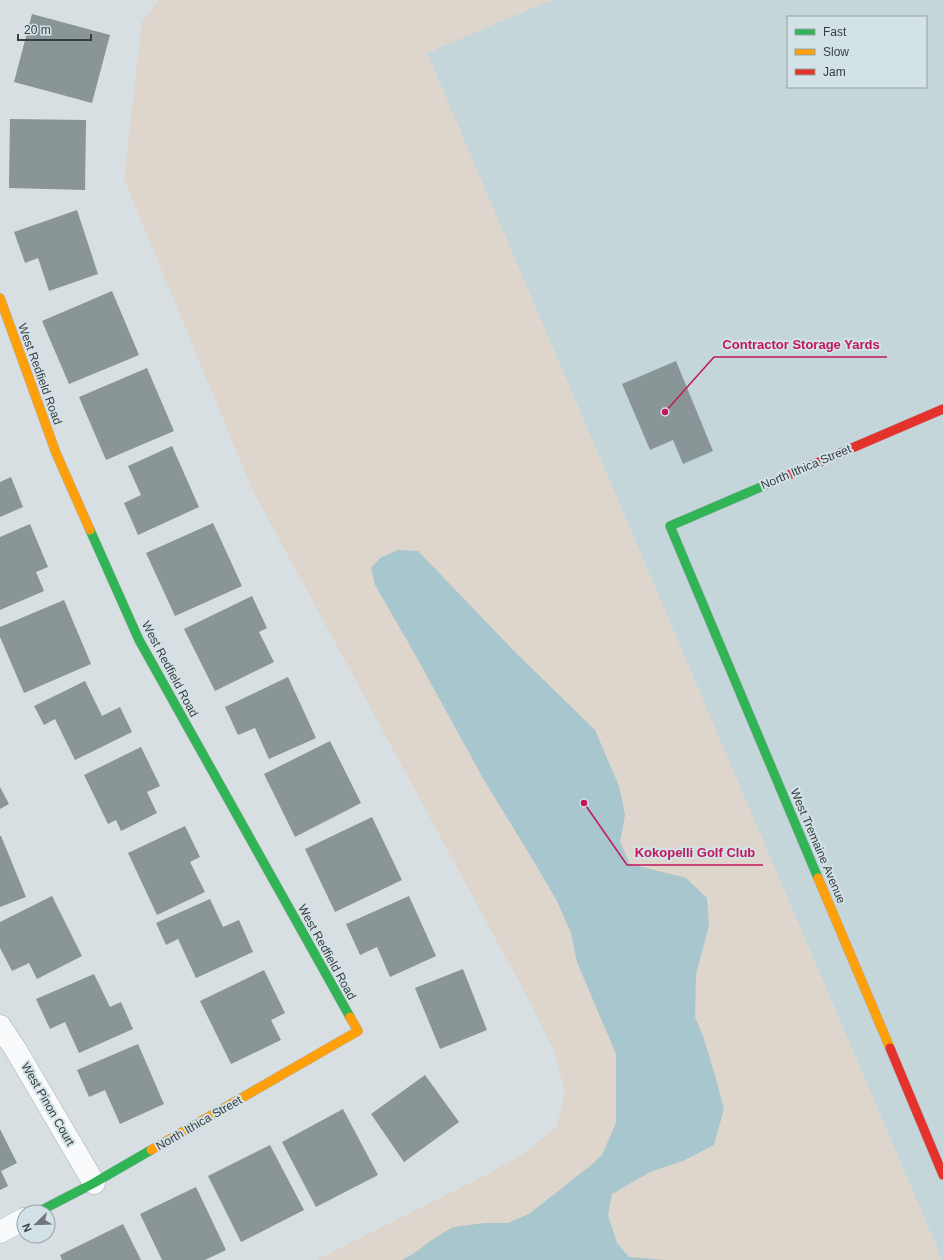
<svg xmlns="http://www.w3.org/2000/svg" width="943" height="1260" font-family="Helvetica,sans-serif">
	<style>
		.built { fill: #c5d6db; fill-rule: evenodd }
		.green { fill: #ded5cc }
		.water { fill: #a7c6ce }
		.building { fill: #8a9598 }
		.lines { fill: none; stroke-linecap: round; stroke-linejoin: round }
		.street-casing { stroke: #a9b0b2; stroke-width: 23 }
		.fast-casing { stroke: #a9b0b2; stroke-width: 10 }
		.slow-casing { stroke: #a9b0b2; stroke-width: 10 }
		.jam-casing { stroke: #a9b0b2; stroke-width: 10 }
		.street { stroke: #f9fafb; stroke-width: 22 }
		.fast { stroke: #30b455; stroke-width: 9 }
		.slow { stroke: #ff9f0a; stroke-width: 9 }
		.jam { stroke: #e5322d; stroke-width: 9 }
		.labels { text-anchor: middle; stroke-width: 4; stroke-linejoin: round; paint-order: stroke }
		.street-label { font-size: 12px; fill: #383e40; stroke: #d3e2e6 }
		.leader { fill: none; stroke: #c2185b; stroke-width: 1.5 }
		.callout-dot { fill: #c2185b; stroke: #d3e2e6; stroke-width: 1.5 }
		.callout-label { font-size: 13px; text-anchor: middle; font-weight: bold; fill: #c2185b; stroke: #d3e2e6; stroke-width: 4; stroke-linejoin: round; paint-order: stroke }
	</style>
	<rect width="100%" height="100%" fill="#d7dfe2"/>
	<path class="built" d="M 551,0 L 943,0 L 943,1260 L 942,1260 L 427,53 ZM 788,17 L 926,17 L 926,87 L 788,87 Z"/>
	<polygon class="green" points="159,0 551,0 427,53 942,1260 317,1260 484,1176 525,1153 557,1126 565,1091 554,1051 531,1004 252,489 124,179 142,22"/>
	<polygon class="water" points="398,550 418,551 513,650 595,730 619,786 625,815 620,842 630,864 686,878 707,898 709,925 696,975 695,1017 703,1036 715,1075 724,1109 714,1145 683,1161 650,1172 612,1194 608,1215 617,1243 629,1257 665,1260 402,1260 413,1254 433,1239 453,1227 485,1223 508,1223 529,1214 590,1166 602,1155 616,1123 616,1054 577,962 571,933 557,901 533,860 484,780 412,649 375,585 371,568 380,558"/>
	<g class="building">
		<polygon points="32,14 110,35 92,103 14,82"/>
		<polygon points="10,119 86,120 85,190 9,188"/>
		<polygon points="77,210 98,274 49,291 38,258 25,263 14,232"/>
		<polygon points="112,291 139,355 69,384 42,321"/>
		<polygon points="676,361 713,451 683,464 673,440 650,450 622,384"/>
		<polygon points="147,368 174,431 106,460 79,397"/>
		<polygon points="172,446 199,507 138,535 124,503 141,495 128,466"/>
		<polygon points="11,477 23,507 0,517 0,482"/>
		<polygon points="213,523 242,586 175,616 146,553"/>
		<polygon points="30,524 48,567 36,572 44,591 0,610 0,537"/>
		<polygon points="252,596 267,628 259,632 274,662 215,691 184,629"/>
		<polygon points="64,600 91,664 24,693 0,637 0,627"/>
		<polygon points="288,677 316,738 269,759 255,728 238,735 225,707"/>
		<polygon points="85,681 102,716 120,707 132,732 75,760 55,719 44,725 34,706"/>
		<polygon points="330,741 361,803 295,837 264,774"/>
		<polygon points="141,747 160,786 147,792 157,813 121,831 116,820 108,824 84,775"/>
		<polygon points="0,787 9,804 0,809"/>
		<polygon points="372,817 402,880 335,912 305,849"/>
		<polygon points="185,826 200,857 190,862 205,892 157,915 128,853"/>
		<polygon points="0,836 1,836 26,897 0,907"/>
		<polygon points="52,896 82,956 37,979 29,963 12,971 0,948 0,922"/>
		<polygon points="409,896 436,956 390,977 377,947 360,955 346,924"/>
		<polygon points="210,899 223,927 239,920 253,952 196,978 178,939 166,945 156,923"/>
		<polygon points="463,969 487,1030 440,1049 415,988"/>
		<polygon points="264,970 285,1013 271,1020 281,1040 231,1064 200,1001"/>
		<polygon points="94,974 110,1007 121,1002 133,1029 79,1053 65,1022 50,1029 36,999"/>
		<polygon points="138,1044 164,1104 120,1124 105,1090 89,1097 77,1070"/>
		<polygon points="425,1075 459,1122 404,1162 371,1114"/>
		<polygon points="343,1109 378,1175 316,1207 282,1142"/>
		<polygon points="0,1129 17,1163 1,1171 8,1186 0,1190"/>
		<polygon points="270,1145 304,1210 241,1242 208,1176"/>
		<polygon points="196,1187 226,1250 205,1260 162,1260 140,1214"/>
		<polygon points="123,1224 141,1260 62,1260 60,1255"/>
	</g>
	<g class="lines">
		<g class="street-casing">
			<g id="street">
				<polyline points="0,1026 16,1050 94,1183"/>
				<polyline points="0,1232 24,1219"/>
			</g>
		</g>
		<g class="fast-casing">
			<g id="fast">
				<polyline points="782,478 670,526 818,878"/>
				<polyline points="90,530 139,640 350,1017"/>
				<polyline points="38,1212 94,1183 151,1150"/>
			</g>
		</g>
		<g class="slow-casing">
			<g id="slow">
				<polyline points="0,298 56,453 90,530"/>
				<polyline points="818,878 890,1048"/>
				<polyline points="151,1150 358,1031 350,1017"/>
			</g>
		</g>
		<g class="jam-casing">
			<g id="jam">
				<polyline points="782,478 943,409"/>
				<polyline points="890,1048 943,1175"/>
			</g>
		</g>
		<use href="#street" class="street"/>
		<use href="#fast" class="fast"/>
		<use href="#slow" class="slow"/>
		<use href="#jam" class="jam"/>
	</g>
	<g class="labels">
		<g class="street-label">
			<text transform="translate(40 374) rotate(70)" y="4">West Redfield Road</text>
			<text transform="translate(806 467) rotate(-23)" y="4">North Ithica Street</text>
			<text transform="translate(170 669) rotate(62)" y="4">West Redfield Road</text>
			<text transform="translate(818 846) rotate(67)" y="4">West Tremaine Avenue</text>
			<text transform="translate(327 952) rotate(61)" y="4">West Redfield Road</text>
			<text transform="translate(48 1104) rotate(60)" y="4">West Pinon Court</text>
			<text transform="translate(199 1123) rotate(-30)" y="4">North Ithica Street</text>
		</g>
	</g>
	<path class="leader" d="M665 412L714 357H887M584 803L627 865H763"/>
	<g class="callout-dot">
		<circle cx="665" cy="412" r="4"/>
		<circle cx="584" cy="803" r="4"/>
	</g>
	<g class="callout-label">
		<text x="801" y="349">Contractor Storage Yards</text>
		<text x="695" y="857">Kokopelli Golf Club</text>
	</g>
	<rect x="787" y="16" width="140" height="72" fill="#d3e2e6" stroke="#95a0a4"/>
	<rect x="795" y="29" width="20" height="6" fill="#30b455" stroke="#95a0a4"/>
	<text x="823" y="36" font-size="12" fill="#383e40">Fast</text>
	<rect x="795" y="49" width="20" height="6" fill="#ff9f0a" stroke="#95a0a4"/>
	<text x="823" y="56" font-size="12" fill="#383e40">Slow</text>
	<rect x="795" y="69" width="20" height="6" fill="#e5322d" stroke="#95a0a4"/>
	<text x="823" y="76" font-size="12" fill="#383e40">Jam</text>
	<g transform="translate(36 1224) rotate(247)"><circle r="19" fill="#d3e2e6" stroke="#95a0a4"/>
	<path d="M0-3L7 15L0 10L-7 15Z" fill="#707679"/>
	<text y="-6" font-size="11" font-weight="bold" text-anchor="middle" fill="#383e40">N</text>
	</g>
	<path d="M18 34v6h73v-6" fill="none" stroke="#383e40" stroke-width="2"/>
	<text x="24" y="34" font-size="12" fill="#383e40" stroke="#d3e2e6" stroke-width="3" paint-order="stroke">20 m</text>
</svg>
